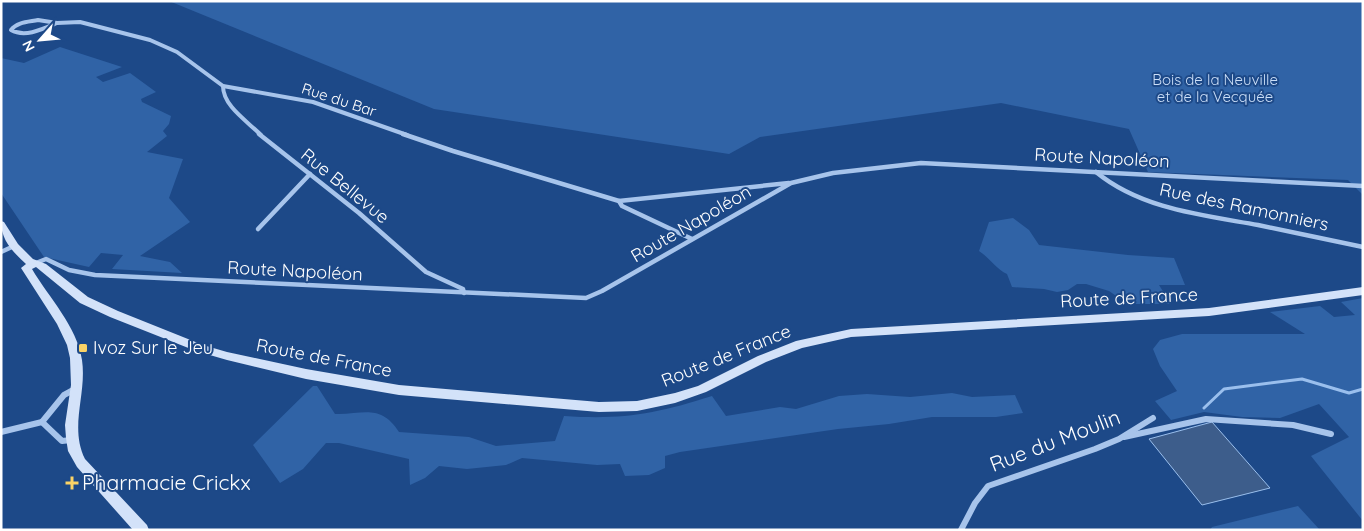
<svg xmlns="http://www.w3.org/2000/svg" width="1364" height="531" font-family="Quicksand,sans-serif">
	<style>
		.green { fill: #3063a6 }
		.water { fill: #3d5d8b; stroke: #9abfed }
		.lines { fill: none; stroke-linecap: round; stroke-linejoin: round }
		.stream-far1 { stroke: #9abfed; stroke-width: 2 }
		.stream { stroke: #9abfed; stroke-width: 3 }
		.street-far2 { stroke: #a7c4eb; stroke-width: 4 }
		.street-far1 { stroke: #a7c4eb; stroke-width: 4.5 }
		.street { stroke: #a7c4eb; stroke-width: 6 }
		.secondary { fill: #d3e2f9; fill-rule: evenodd }
		.poi-dot { fill: #fbd366; stroke: #1d4988; stroke-width: 2 }
		.labels { text-anchor: middle; stroke-width: 4; stroke-linejoin: round; paint-order: stroke }
		.far-park-label { font-size: 15px; fill: #ccdff8; stroke: #1d4988 }
		.far-street-label { font-size: 15px; fill: #fff; stroke: #1d4988 }
		.street-label { font-size: 18px; fill: #fff; stroke: #1d4988 }
		.poi-label { font-size: 18px; fill: #fff; stroke: #1d4988; text-anchor: start }
		.near-street-label { font-size: 21px; fill: #fff; stroke: #1d4988 }
		.near-poi-label { font-size: 21px; fill: #fff; stroke: #1d4988; text-anchor: start }
	</style>
	<rect width="100%" height="100%" fill="#1d4988"/>
	<g class="green">
		<polygon points="169,1 1363,1 1363,195 1348,180 1148,172 1129,129 1001,103 760,137 729,154 434,109"/>
		<polygon points="60,47 122,67 96,77 103,82 130,73 156,92 141,99 142,102 171,116 169,124 163,131 167,136 147,152 183,159 169,198 190,222 140,256 170,262 182,273 112,269 123,255 101,253 89,267 44,257 1,193 1,58 24,63"/>
		<path d="M 1013,218 L 1029,230 L 1039,245 L 1128,255 L 1174,258 L 1185,285 L 1159,285 L 1171,304 L 1128,304 L 1109,291 L 1086,284 L 1077,284 L 1068,290 L 1057,292 L 1044,289 L 1012,287 L 1007,274 C 996,269 990,258 979,251 L 989,222 Z"/>
		<polygon points="1363,298 1363,521 1311,456 1349,437 1319,404 1280,418 1242,417 1204,412 1171,420 1155,401 1177,391 1160,366 1153,349 1160,340 1182,334 1305,334 1270,312 1320,306 1334,317 1355,315 1341,302"/>
		<path d="M 313,386 L 317,386 L 335,414 C 363,415 380,403 399,432 L 469,437 L 496,446 L 555,441 L 564,416 C 622,420 656,414 712,396 L 726,416 L 780,407 L 796,409 L 839,396 L 867,394 L 910,397 L 952,393 L 972,397 L 1015,395 L 1023,413 L 996,417 L 932,417 L 889,424 L 838,429 L 680,452 L 665,456 L 665,468 L 649,475 L 625,476 L 620,464 L 597,465 L 522,458 L 506,465 L 467,469 L 439,466 L 425,478 L 410,485 L 409,459 L 339,443 L 326,443 L 303,469 L 280,483 L 253,445 Z"/>
		<polygon points="1298,506 1320,530 1210,530 1212,527"/>
	</g>
	<polygon class="water" points="1212,422 1270,488 1202,505 1149,439"/>
	<g class="lines">
		<g class="stream-far1">
			<polyline points="645,1 668,1"/>
			<polyline points="678,1 706,1"/>
		</g>
		<polyline class="stream" points="1204,408 1224,389 1302,379 1349,393 1363,389"/>
		<g class="street-far2">
			<path d="M 38,20 L 57,23 C 43,29 25,38 11,30 C 17,22 28,22 38,20 Z"/>
			<polyline points="57,23 80,22 150,40 177,52 223,86 313,102 407,135"/>
			<path d="M 223,86 C 223,106 247,121 261,135"/>
		</g>
		<g class="street-far1">
			<polyline points="259,134 359,213 426,272 463,289 464,293"/>
			<polyline points="403,134 453,151 619,201"/>
			<path d="M 1096,172 C 1141,209 1202,215 1258,225 C 1293,232 1328,240 1363,247"/>
			<polyline points="258,229 310,174"/>
			<polyline points="692,239 622,206 619,201 789,183"/>
			<polyline points="1,252 14,246"/>
			<polyline points="36,263 46,259 69,270 95,275 586,298 602,291 791,183 833,173 921,163 1363,186"/>
		</g>
		<g class="street">
			<polyline points="1,432 42,422"/>
			<polyline points="1124,437 1206,419 1293,425 1331,434"/>
			<polyline points="71,440 62,441 42,422 64,395 75,389"/>
			<polyline points="961,530 975,503 988,486 1095,449 1119,439 1153,418"/>
		</g>
		<path class="secondary" d="M 1,221 L 4,222 L 18,244 L 33,259 L 46,264 L 88,297 L 118,311 L 203,345 L 227,352 L 306,369 L 399,385 L 599,402 L 637,401 L 675,393 L 698,386 L 758,356 L 796,341 L 851,329 L 1209,308 L 1363,287 L 1363,295 L 1209,316 L 851,337 L 802,348 L 766,362 L 706,392 L 675,403 L 637,411 L 599,412 L 399,395 L 306,379 L 227,360 L 196,351 L 110,317 L 80,303 L 36,267 L 32,269 C 49,298 77,326 82,360 C 87,394 69,427 85,459 L 147,525 L 149,530 L 133,530 L 77,467 L 68,451 L 66,438 L 65,425 L 71,385 L 70,358 L 67,345 L 57,324 L 21,268 L 26,264 C 12,251 1,240 1,221 Z"/>
	</g>
	<g class="poi-dot">
		<rect x="78" y="343" width="10" height="10" rx="2.5"/>
		<path d="M69.5 475.5h5v5h5v5h-5v5h-5v-5h-5v-5h5z"/>
	</g>
	<g class="labels">
		<g class="far-park-label">
			<text x="1215" y="85">Bois de la Neuville<tspan x="1215" dy="17">et de la Vecquée</tspan></text>
		</g>
		<g class="far-street-label">
			<text transform="translate(339 100) rotate(18)" y="5">Rue du Bar</text>
		</g>
		<g class="street-label">
			<text transform="translate(1102 158) rotate(3)" y="6">Route Napoléon</text>
			<text transform="translate(345 186) rotate(39)" y="6">Rue Bellevue</text>
			<text transform="translate(1244 207) rotate(12)" y="6">Rue des Ramonniers</text>
			<text transform="translate(691 224) rotate(-30)" y="6">Route Napoléon</text>
			<text transform="translate(295 271) rotate(3)" y="6">Route Napoléon</text>
			<text transform="translate(1129 298) rotate(-3)" y="6">Route de France</text>
			<text transform="translate(726 356) rotate(-22)" y="6">Route de France</text>
			<text transform="translate(324 358) rotate(11)" y="6">Route de France</text>
		</g>
		<g class="poi-label">
			<text x="93" y="354">Ivoz Sur le Jeu</text>
		</g>
		<g class="near-street-label">
			<text transform="translate(1055 441) rotate(-21)" y="7">Rue du Moulin</text>
		</g>
		<g class="near-poi-label">
			<text x="82" y="490">Pharmacie Crickx</text>
		</g>
	</g>
	<rect width="1364" height="531" fill="none" stroke="#ffffff" stroke-width="5"/>
	<g transform="translate(40 40) rotate(243)" stroke="#1d4988" stroke-width="4" paint-order="stroke">
	<path d="M0-4L9 19L0 12L-9 19Z" fill="#ffffff"/>
	<text y="-8" font-size="14" font-weight="bold" text-anchor="middle" fill="#ffffff">N</text>
	</g>
</svg>
